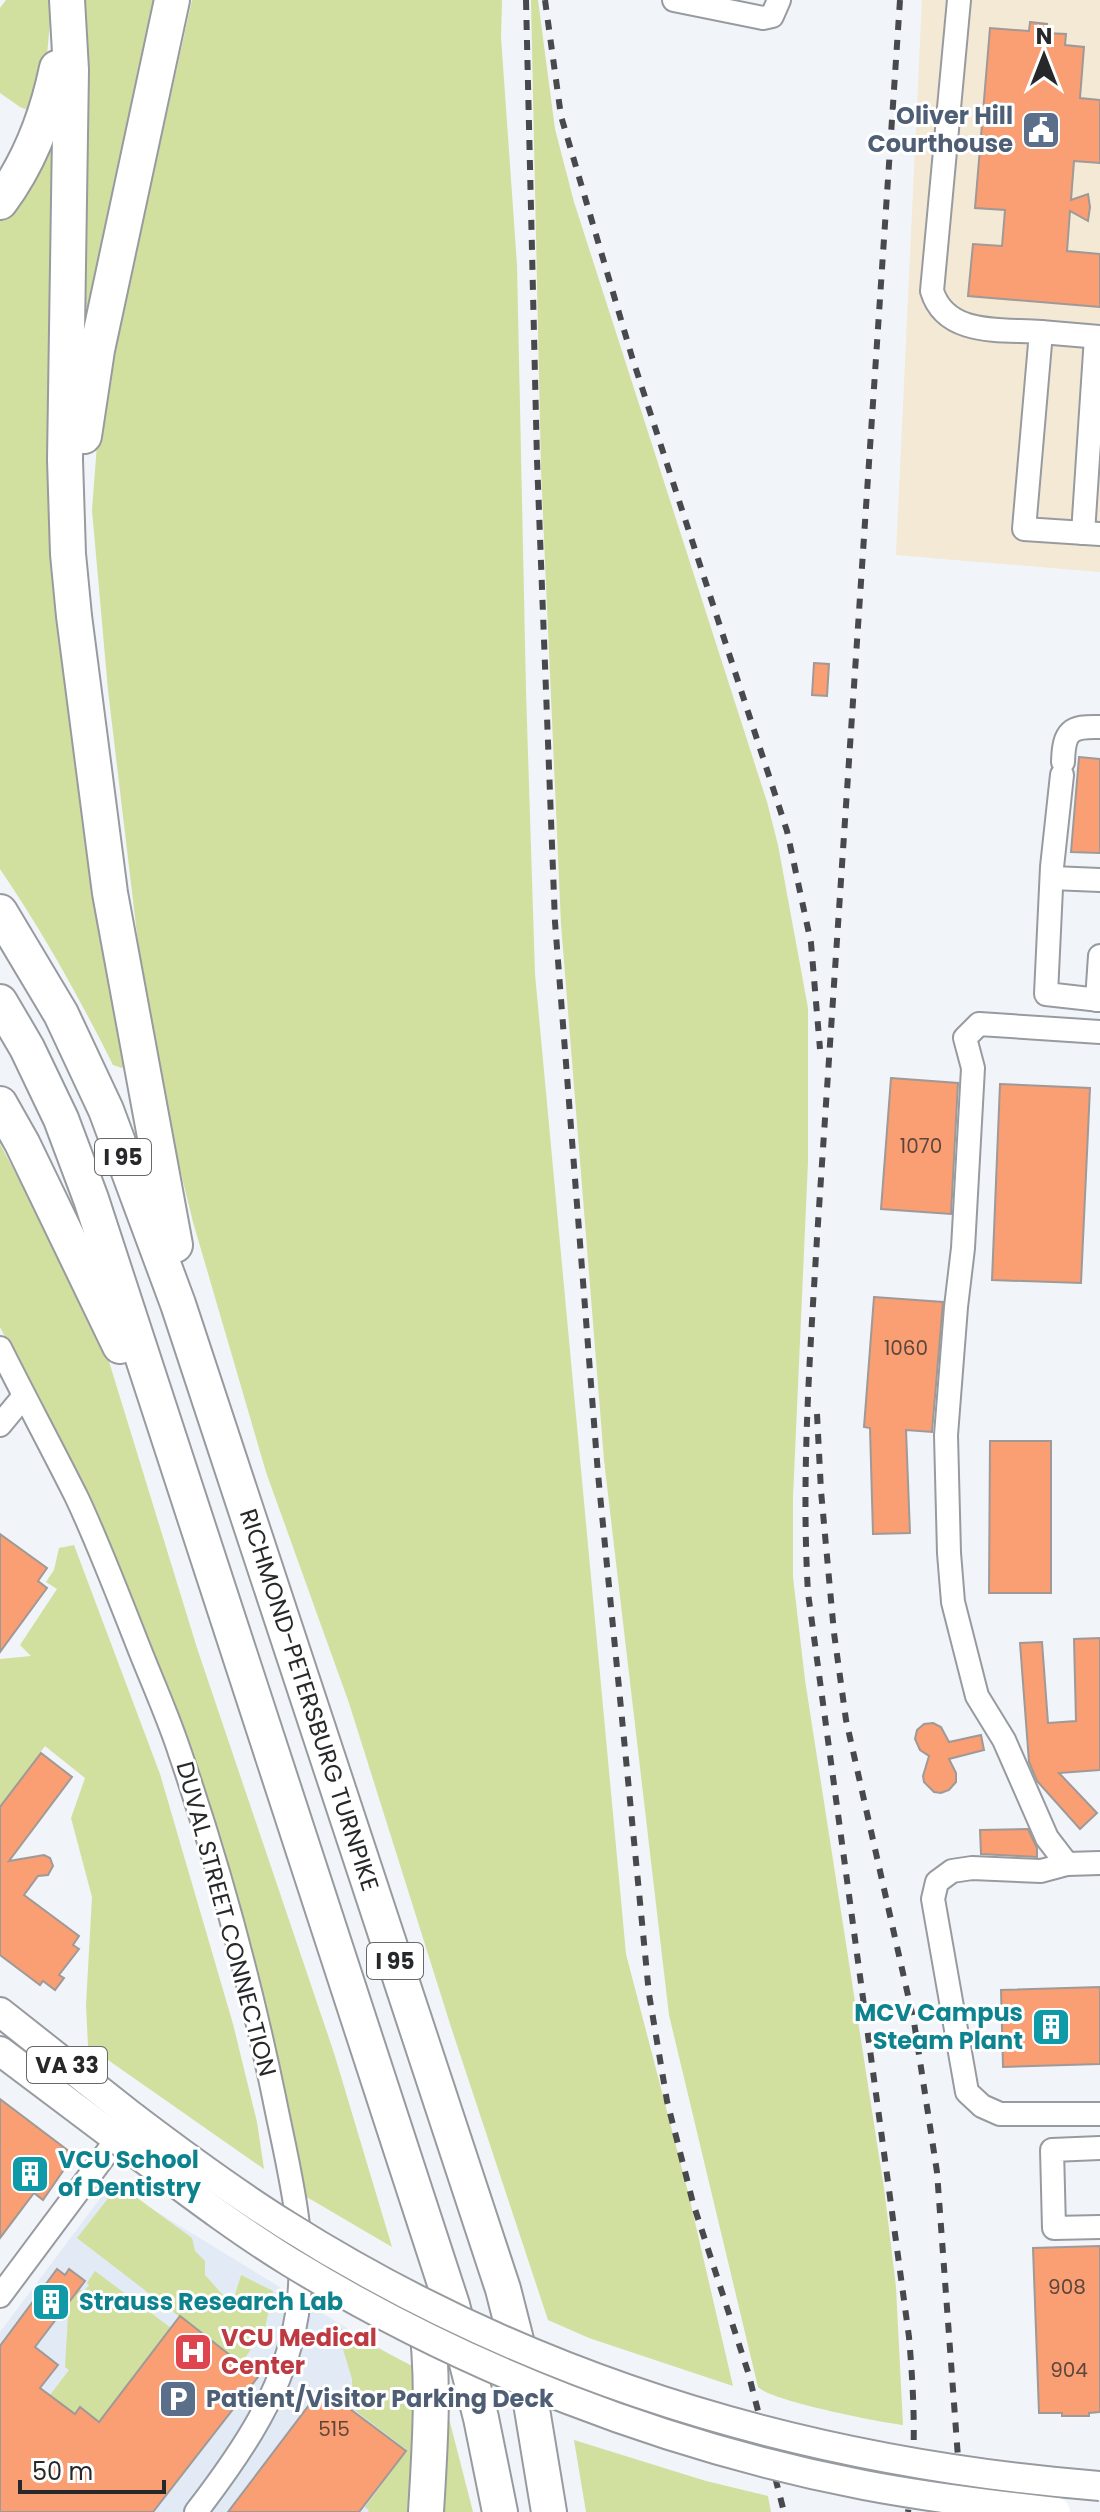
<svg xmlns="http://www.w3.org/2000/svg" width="1100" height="2512" font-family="Poppins,sans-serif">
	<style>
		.commercial { fill: #f3e9d4 }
		.built { fill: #e1eaf5 }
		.green { fill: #d1df9f }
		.building { fill: #fa9e73; stroke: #9f9997; stroke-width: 2 }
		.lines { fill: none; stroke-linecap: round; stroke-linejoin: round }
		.minor-casing { stroke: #979b9f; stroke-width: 26 }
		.major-casing { stroke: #979b9f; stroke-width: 32 }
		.highway-casing { stroke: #979b9f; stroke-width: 38 }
		.minor { stroke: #fff; stroke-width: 22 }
		.major { stroke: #fff; stroke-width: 28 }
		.highway { stroke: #fff; stroke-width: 34 }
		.rail { stroke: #48494c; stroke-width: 6; stroke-dasharray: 10 10; stroke-linecap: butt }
		.major-bridge-casing { stroke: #979b9f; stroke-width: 32; stroke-linecap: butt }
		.major-bridge { stroke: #fff; stroke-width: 28 }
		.labels { text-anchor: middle; stroke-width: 6; stroke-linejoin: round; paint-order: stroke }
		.number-label { font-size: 20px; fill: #5c463c }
		.shield { fill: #fff; stroke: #68686a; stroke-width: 2 }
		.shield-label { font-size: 22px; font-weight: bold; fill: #27282a }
		.service-label { font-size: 24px; font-weight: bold; fill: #4e5e75; stroke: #fff; text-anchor: end }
		.street-label { font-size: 24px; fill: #27282a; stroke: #fff }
		.culture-label { font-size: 24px; font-weight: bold; fill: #0d838f; stroke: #fff; text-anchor: start }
		.health-label { font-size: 24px; font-weight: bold; fill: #be3a42; stroke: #fff; text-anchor: start }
	</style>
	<rect width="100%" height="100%" fill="#f1f4f9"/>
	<polygon class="commercial" points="922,0 1100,0 1100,572 896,555"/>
	<polygon class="built" points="111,2184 417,2371 411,2512 0,2512 0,2332"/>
	<g class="green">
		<polygon points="6,0 52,0 45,77 30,111 20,107 0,93 0,8"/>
		<polygon points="82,0 160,0 79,371"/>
		<polygon points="192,0 502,0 501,37 517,265 526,691 535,974 626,1954 688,2192 733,2386 589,2338 548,2320 451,2027 349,1703 266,1472 193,1222 151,1052 108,690 92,510 99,418"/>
		<path d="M 531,0 L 538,0 L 555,129 L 574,202 L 767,802 L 778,845 L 808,1008 L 808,1162 L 793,1497 L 793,1577 L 805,1680 L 884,2188 L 896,2287 L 903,2425 C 879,2422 771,2401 758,2387 L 669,2015 L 604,1460 L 561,924 L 541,470 Z"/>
		<path d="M 55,103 L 59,352 L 125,1064 L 122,1068 L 113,1065 C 79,997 43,932 0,869 L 0,214 Z"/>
		<polygon points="0,1144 74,1282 103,1342 197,1648 334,2053 392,2247 305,2196 262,1991 222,1847 169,1688 91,1506 0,1327"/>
		<polygon points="74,1545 160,1774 233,2024 257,2122 264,2169 88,2046 86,2005 92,1897 71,1818 85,1778 45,1746 0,1807 0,1659 31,1656 20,1645 57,1589 46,1582 54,1570 59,1548"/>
		<polygon points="117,2187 125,2189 192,2238 195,2251 205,2261 205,2275 222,2294 231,2299 235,2295 241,2275 273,2291 265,2328 241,2364 77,2238"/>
		<polygon points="95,2271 171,2328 99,2422 81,2408 75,2414 50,2395 69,2370 65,2367 68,2316 62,2312 79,2289 84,2292 89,2285 87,2283"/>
		<polygon points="336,2326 416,2368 411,2512 368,2512 369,2510 365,2507 407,2450 353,2409 352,2379"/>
		<polygon points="445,2403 473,2512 437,2512"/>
		<polygon points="574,2440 706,2481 768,2496 771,2512 586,2512"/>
	</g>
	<g class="building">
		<polygon points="1030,22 1047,24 1046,33 1066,34 1065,45 1084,47 1080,98 1100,100 1100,163 1074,161 1071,200 1088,194 1090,207 1088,221 1070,211 1067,251 1100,254 1100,307 968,296 973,244 1002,246 1005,210 975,208 990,28 1029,31"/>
		<polygon points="814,663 829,664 827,696 812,695"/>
		<polygon points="1079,757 1100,759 1100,853 1071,852"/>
		<polygon points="891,1078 958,1083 951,1214 881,1209"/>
		<polygon points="1000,1084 1090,1088 1081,1283 992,1280"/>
		<polygon points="874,1297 943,1302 932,1432 906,1430 910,1533 873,1534 870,1428 864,1427"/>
		<polygon points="990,1441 1051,1441 1051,1593 989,1593"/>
		<polygon points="0,1534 47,1568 38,1581 47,1588 0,1652"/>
		<polygon points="1100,1638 1100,1770 1059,1773 1097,1813 1080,1829 1037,1781 1029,1762 1020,1643 1042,1642 1048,1723 1076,1721 1074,1639"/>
		<polygon points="933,1723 941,1727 949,1742 981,1735 984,1750 949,1759 956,1773 956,1782 949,1790 941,1793 934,1792 924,1782 923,1776 929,1756 920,1750 915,1739 917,1730 924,1724"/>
		<polygon points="41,1753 72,1777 9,1861 44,1855 50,1858 53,1866 48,1875 38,1876 24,1895 79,1936 73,1945 79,1949 59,1975 64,1978 55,1990 43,1981 40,1985 0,1955 0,1807"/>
		<polygon points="1028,1829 1037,1848 1037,1857 981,1854 980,1830"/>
		<polygon points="1100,1987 1100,2064 1003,2067 1001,1990"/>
		<polygon points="0,2099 74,2155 43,2200 34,2193 0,2238"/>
		<polygon points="1100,2246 1100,2412 1089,2413 1089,2416 1062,2416 1062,2413 1039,2413 1033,2248"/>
		<polygon points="57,2269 65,2275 69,2269 85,2281 35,2347 58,2365 40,2388 75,2414 80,2407 99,2422 180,2316 258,2377 153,2512 0,2512 0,2346"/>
		<polygon points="322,2388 406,2451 359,2512 228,2512"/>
	</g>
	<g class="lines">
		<g class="minor-casing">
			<g id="minor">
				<polyline points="674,0 763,18 772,16 779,0"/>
				<path d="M 959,0 L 932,291 C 946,337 1003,329 1041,332 L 1024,529 L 1100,534"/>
				<polyline points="1041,332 1100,337"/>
				<polyline points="1083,533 1096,337"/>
				<path d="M 1063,762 C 1064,731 1070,726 1100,727"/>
				<polyline points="1062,775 1052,867 1046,994 1100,1000"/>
				<polyline points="1052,878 1100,880"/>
				<polyline points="1097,1000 1100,956"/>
				<polyline points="1100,1032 979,1024 965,1038 973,1068 963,1248 956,1307 946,1435 949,1553 953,1602 977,1696 1004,1740 1047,1838 1067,1864 1100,1863"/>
				<path d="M 0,1348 C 25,1398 52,1448 77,1498 C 99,1545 118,1595 137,1643 C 151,1679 168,1716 180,1753 C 219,1866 250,1981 274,2097 C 288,2168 309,2241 297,2314 C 285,2390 242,2452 196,2512"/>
				<polyline points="0,1425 24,1396"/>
				<polyline points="1067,1864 1041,1871 972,1868 952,1871 937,1882 933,1899 967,2092 982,2106 1000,2114 1100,2114"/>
				<polyline points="1100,2148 1052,2150 1054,2228 1100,2227"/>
				<polyline points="0,2296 126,2127"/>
			</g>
		</g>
		<g class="major-casing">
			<g id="major">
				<polyline points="0,2012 133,2117"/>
				<polyline points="0,2051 117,2139"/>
			</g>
		</g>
		<g class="highway-casing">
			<g id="highway">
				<polyline points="67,0 71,70 65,460 68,554 74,616 110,893 175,1245"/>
				<path d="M 0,202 C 30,162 47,116 57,68"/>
				<polyline points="84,436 97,350 172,0"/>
				<polyline points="0,912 61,1014 106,1110 178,1304 503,2289 529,2391 549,2512"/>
				<polyline points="0,1002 27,1048 61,1119 91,1199 452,2305 481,2418 500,2512"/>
				<polyline points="0,1104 22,1143 120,1346"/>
				<path d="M 425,2310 C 435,2378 430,2444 426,2512"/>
			</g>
		</g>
		<use href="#minor" class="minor"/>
		<use href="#major" class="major"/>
		<use href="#highway" class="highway"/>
		<g class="rail">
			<polyline points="526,0 537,460 555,922 598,1474 649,1994 667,2101 693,2203 748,2372 784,2512"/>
			<polyline points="545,0 561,116 632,357 787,831 811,943 820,1049"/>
			<path d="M 900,0 L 817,1238 C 810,1356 801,1474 808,1593 L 909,2337 C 914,2396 917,2453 908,2512"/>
			<polyline points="817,1414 821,1491 834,1633 846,1720 914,2022 937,2172 962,2512"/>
		</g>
		<g class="major-bridge-casing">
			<g id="major-bridge">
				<path d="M 133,2117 C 183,2155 233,2192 286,2225 C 533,2381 810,2463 1100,2486"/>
				<path d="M 117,2139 C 174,2181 230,2225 290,2262 C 465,2369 663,2446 864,2485 C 927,2497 992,2505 1056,2512"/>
			</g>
		</g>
		<use href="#major-bridge" class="major-bridge"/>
	</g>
	<defs>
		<g id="civic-square" transform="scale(2)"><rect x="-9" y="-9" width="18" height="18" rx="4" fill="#5c6f8a" stroke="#fff"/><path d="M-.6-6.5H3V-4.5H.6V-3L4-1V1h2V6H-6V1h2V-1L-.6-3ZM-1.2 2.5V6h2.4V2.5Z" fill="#fff"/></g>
		<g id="building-square" transform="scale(2)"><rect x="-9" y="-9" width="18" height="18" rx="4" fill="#0f9aa8" stroke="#fff"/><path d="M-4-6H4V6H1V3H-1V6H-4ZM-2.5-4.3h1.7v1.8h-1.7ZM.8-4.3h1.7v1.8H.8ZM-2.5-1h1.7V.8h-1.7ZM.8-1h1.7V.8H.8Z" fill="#fff"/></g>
		<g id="hospital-square" transform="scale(2)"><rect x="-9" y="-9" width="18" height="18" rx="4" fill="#e0444e" stroke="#fff"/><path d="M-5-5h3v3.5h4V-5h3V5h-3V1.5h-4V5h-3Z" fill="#fff"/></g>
		<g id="parking-square" transform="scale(2)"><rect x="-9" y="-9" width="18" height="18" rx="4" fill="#5c6f8a" stroke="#fff"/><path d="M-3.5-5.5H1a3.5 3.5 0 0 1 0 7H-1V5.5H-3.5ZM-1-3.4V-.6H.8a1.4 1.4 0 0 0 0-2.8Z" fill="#fff"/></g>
	</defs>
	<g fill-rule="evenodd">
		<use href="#civic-square" x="1041" y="130"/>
		<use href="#building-square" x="1051" y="2027"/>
		<use href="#building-square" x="30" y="2174"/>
		<use href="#building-square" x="51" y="2302"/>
		<use href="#hospital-square" x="193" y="2352"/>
		<use href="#parking-square" x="178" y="2399"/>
	</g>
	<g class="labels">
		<g class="number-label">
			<text x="921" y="1153">1070</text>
			<text x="906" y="1355">1060</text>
			<text x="1067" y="2294">908</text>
			<text x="1069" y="2377">904</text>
			<text x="334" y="2436">515</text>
		</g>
		<g class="shield">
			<rect x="95" y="1139" width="56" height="36" rx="6"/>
			<rect x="367" y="1943" width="56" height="36" rx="6"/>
			<rect x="27" y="2047" width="80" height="36" rx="6"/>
		</g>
		<g class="shield-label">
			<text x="123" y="1165">I 95</text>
			<text x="395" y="1969">I 95</text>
			<text x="67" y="2073">VA 33</text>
		</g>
		<g class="service-label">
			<text x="1013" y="124">Oliver Hill<tspan x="1013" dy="28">Courthouse</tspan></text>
			<text x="206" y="2407" text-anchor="start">Patient/Visitor Parking Deck</text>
		</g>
		<g class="street-label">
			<text transform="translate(309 1700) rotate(72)" y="8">RICHMOND-PETERSBURG TURNPIKE</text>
			<text transform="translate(226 1919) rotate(75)" y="8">DUVAL STREET CONNECTION</text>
		</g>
		<g class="culture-label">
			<text x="1023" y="2021" text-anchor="end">MCV Campus<tspan x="1023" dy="28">Steam Plant</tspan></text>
			<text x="58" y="2168">VCU School<tspan x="58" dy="28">of Dentistry</tspan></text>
			<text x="79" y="2310">Strauss Research Lab</text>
		</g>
		<g class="health-label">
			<text x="221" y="2346">VCU Medical<tspan x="221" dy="28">Center</tspan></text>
		</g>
	</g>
	<g transform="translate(1044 56)" stroke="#ffffff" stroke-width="6" paint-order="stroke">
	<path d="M0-6L14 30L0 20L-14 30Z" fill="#27282a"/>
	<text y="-12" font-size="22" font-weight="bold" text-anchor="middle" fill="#27282a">N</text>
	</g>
	<path d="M20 2480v12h144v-12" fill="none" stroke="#27282a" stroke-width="4"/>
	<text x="32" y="2480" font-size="24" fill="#27282a" stroke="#ffffff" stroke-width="6" paint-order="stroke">50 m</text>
</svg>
